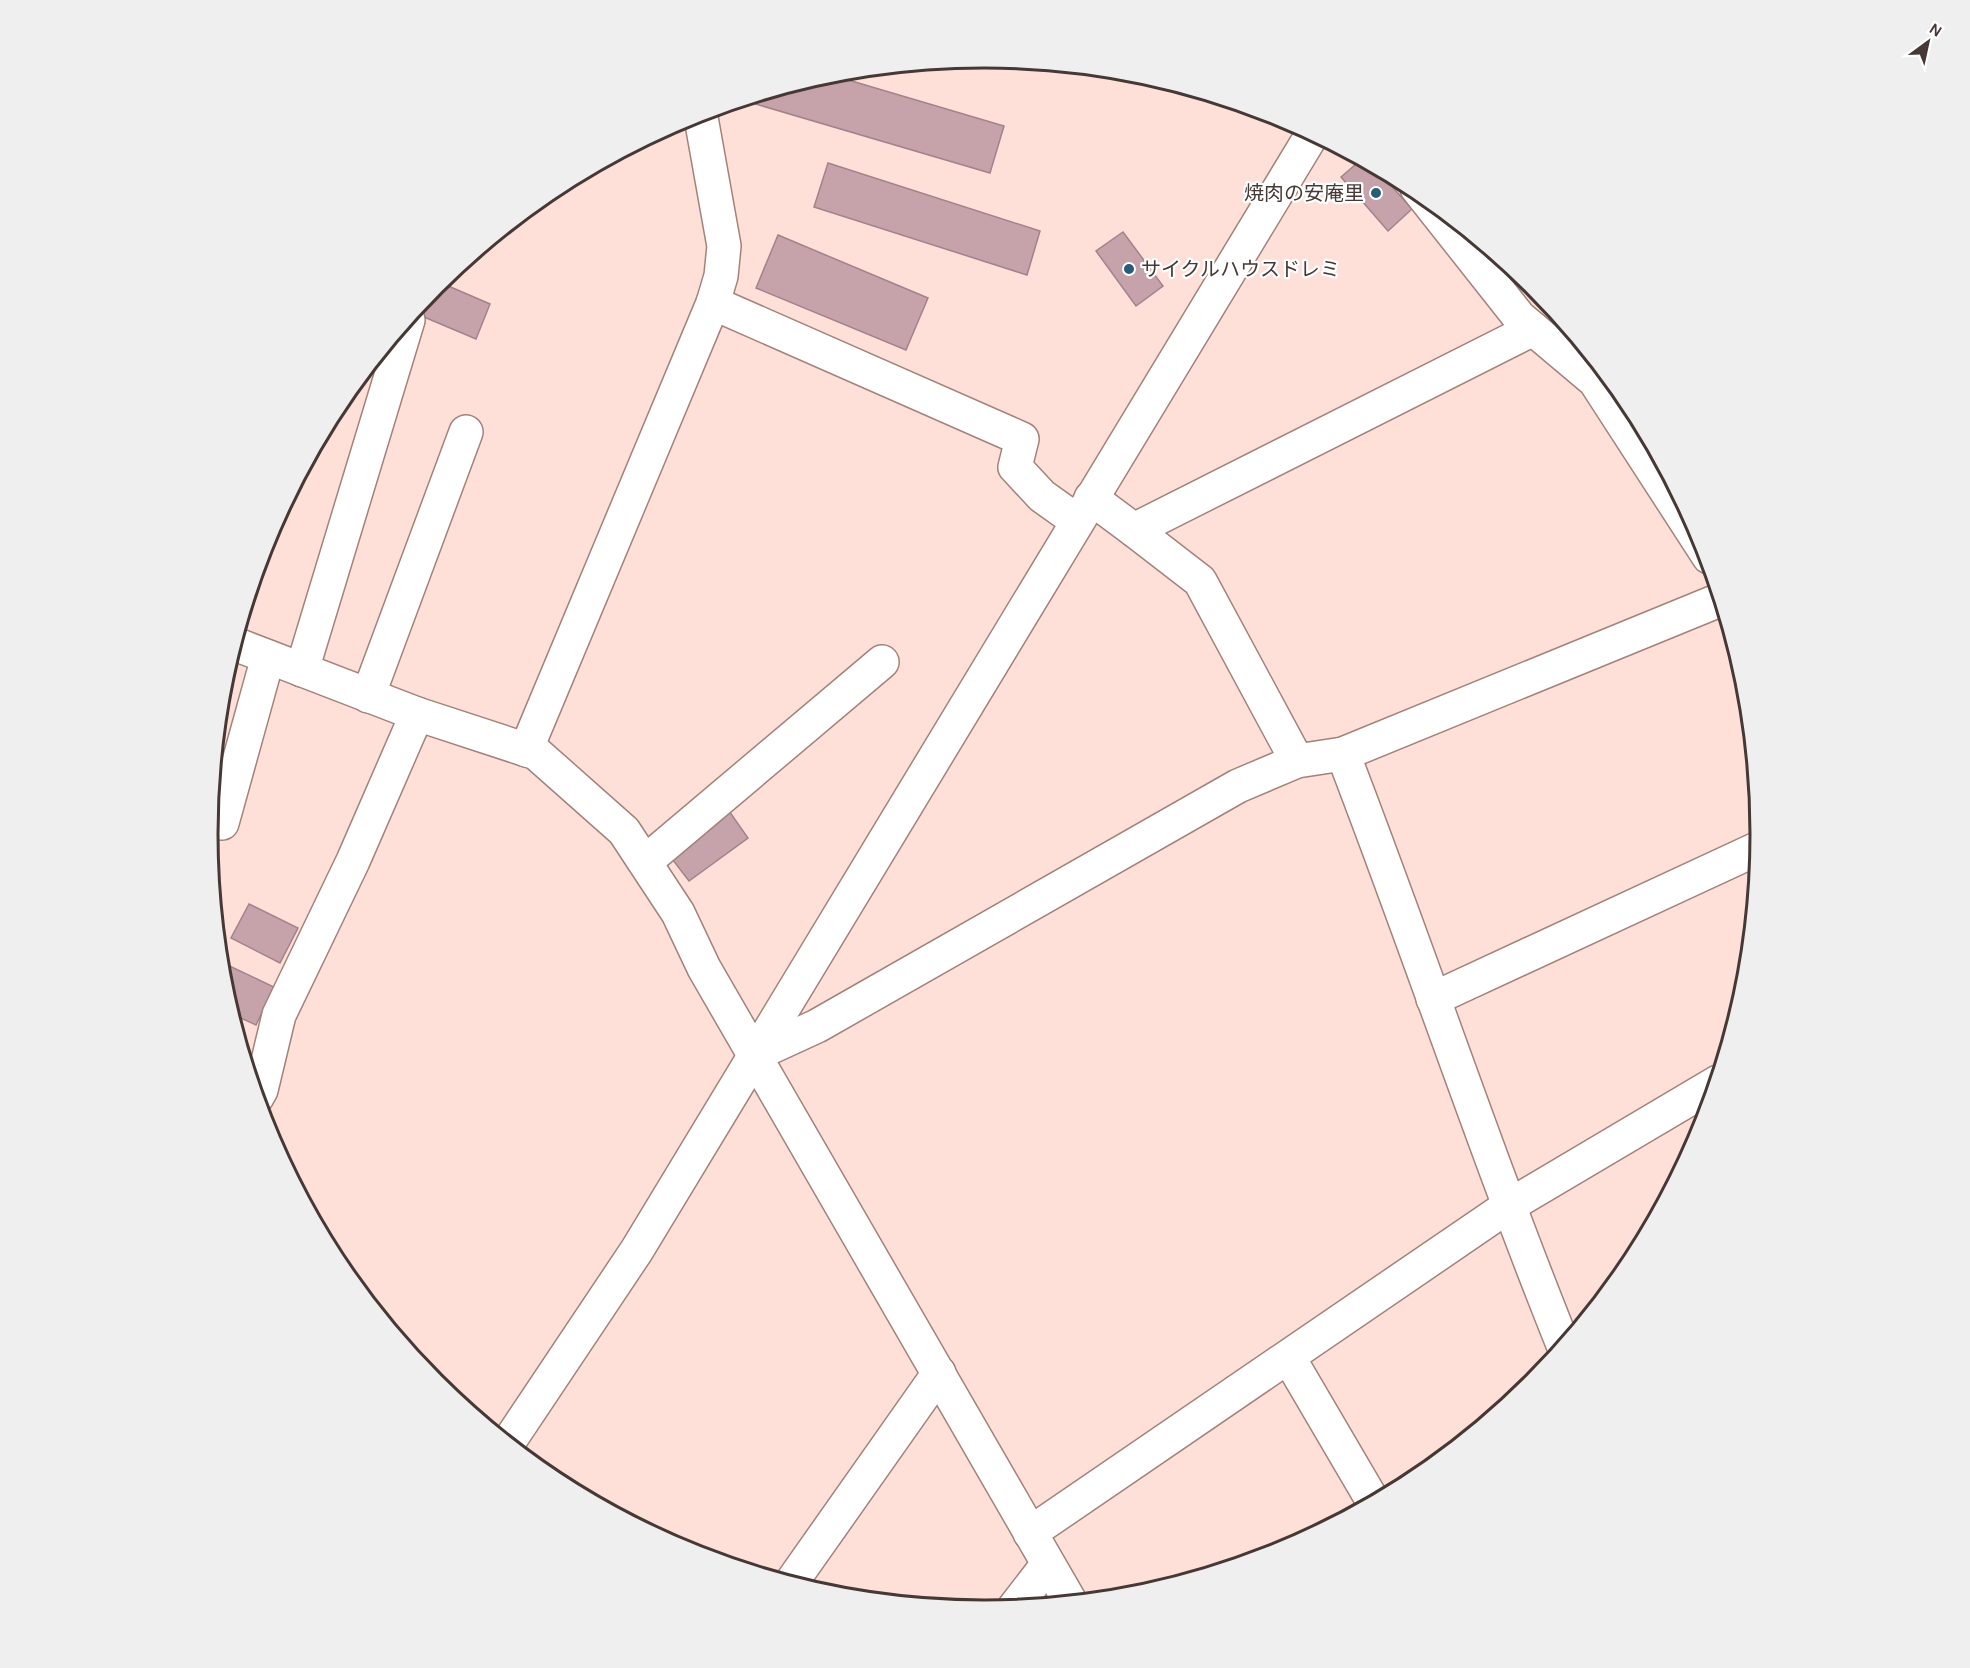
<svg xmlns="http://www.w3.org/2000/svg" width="1970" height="1668" font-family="Karla,'Noto Sans JP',sans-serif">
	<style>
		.building { fill: #c6a2ab; stroke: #a5828a; stroke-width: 1.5 }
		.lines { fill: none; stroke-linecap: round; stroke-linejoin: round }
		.minor-casing { stroke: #a48279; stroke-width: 36 }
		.minor { stroke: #fff; stroke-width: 33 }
		.poi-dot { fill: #275d78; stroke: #fff; stroke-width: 2 }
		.labels { text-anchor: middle; stroke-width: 4.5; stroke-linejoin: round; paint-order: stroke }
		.poi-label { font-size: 20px; fill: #463834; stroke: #fff; text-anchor: end }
		.rim { fill: none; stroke: #463834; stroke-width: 3 }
	</style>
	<rect width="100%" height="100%" fill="#fee0d8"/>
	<g class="building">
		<polygon points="828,74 1004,126 990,173 742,100"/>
		<polygon points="1362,159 1373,165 1412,209 1388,231 1341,177"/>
		<polygon points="828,163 1040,231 1027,275 814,207"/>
		<polygon points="1123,232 1163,286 1136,306 1096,251"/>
		<polygon points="778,235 928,298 906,350 756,288"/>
		<polygon points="1514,268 1535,285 1537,287 1511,274"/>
		<polygon points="439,282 490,304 476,339 417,314 423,300"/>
		<polygon points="729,811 748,838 689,881 669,855"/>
		<polygon points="249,904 298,928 280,963 231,938"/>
		<polygon points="221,962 274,987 256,1025 232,1014 223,985"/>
	</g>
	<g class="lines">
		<g class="minor-casing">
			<g id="minor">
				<polyline points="1417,188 1519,317 1595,381 1709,557"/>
				<polyline points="713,303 1022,439 1015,467 1042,496 1077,521"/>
				<polyline points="1091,498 1134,530 1533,329"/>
				<polyline points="1134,530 1200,581 1297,761"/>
				<polyline points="235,644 417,714 536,753 624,831 678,913 704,968 1071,1603"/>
				<polyline points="302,670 408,320"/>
				<polyline points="368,696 466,432"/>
				<polyline points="526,750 713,303 721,276 724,246 700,112"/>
				<path d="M 1343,754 C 1419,951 1485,1151 1564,1347"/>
				<polyline points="222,823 268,657"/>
				<polyline points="645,862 882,662"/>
				<polyline points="1433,999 1761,847"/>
				<polyline points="756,1054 817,1026 1238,786 1297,761 1343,754 1722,599"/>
				<polyline points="257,1097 261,1090 279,1015 353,861 417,714"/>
				<polyline points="1289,1358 1374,1503"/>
				<polyline points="508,1443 637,1250 1313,133"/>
				<polyline points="1030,1533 1507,1207 1718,1082"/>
				<polyline points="791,1583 939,1373"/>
				<polyline points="1014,1608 1048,1564"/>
			</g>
		</g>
		<use href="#minor" class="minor"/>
	</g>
	<g class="poi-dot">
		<circle cx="1376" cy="193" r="6"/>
		<circle cx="1129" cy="269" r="6"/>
	</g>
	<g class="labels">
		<g class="poi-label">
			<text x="1364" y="200">焼肉の安庵里</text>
			<text x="1141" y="276" text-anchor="start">サイクルハウスドレミ</text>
		</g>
	</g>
	<path d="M0 0H1970V1668H0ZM218 834a766 766 0 1 1 1532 0a766 766 0 1 1-1532 0Z" fill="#f0efef" fill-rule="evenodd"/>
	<path class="rim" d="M218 834a766 766 0 1 1 1532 0a766 766 0 1 1-1532 0Z"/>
	<g transform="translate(1928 42) rotate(33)" stroke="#ffffff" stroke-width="4.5" paint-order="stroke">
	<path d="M0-4.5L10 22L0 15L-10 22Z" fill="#463834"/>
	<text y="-9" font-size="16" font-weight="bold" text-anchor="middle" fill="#463834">N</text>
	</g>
</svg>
